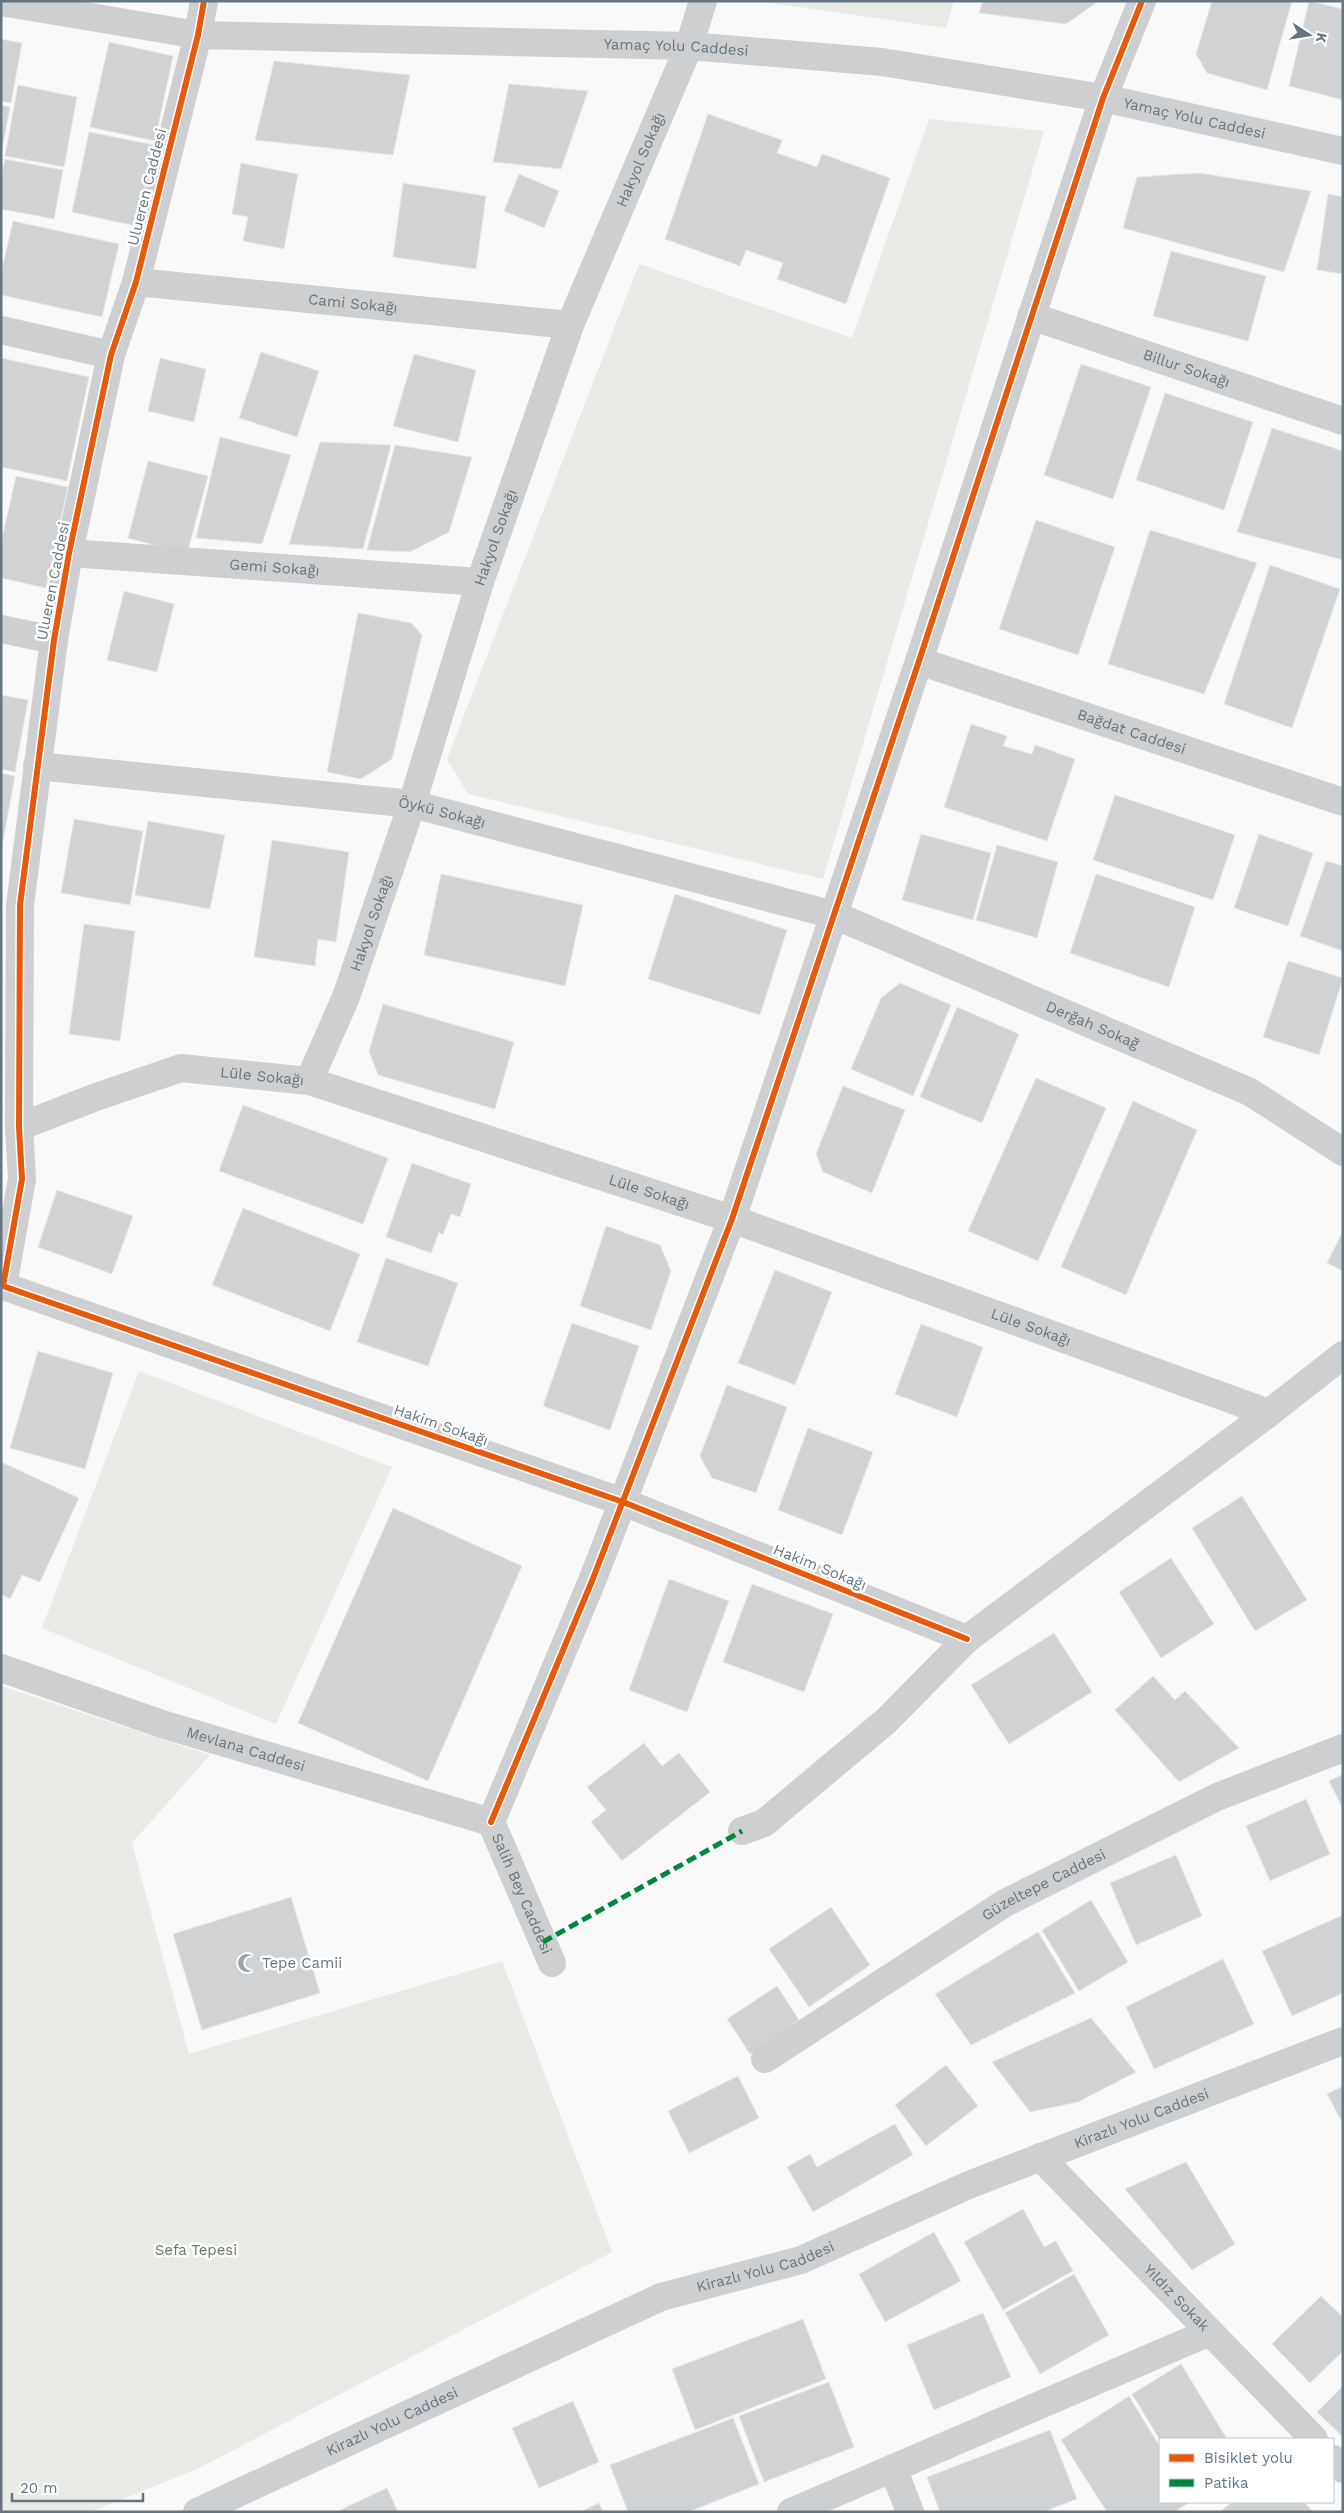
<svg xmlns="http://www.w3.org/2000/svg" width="1344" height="2513" font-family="'Work Sans',sans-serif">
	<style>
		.green { fill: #e8ebe6 }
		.building { fill: #d0d2d3; stroke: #e8e8e8 }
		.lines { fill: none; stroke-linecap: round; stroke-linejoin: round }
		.minor { stroke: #cecfd0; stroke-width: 28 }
		.tertiary { stroke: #cecfd0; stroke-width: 28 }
		.quiet { stroke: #00873e; stroke-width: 5; stroke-dasharray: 10 5; stroke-linecap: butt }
		.cycleway-casing { stroke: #fff; stroke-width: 9 }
		.cycleway { stroke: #e8590c; stroke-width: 6 }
		.labels { text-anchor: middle; stroke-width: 5; stroke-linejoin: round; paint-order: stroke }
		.street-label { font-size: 15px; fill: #657683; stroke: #fff }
		.poi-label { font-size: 15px; fill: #657683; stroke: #fff; text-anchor: start }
		.park-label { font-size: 15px; fill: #687a64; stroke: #fff }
	</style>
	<rect width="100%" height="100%" fill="#f9f9f9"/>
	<g class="green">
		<polygon points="757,1 954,1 946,28"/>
		<polygon points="929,119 1044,131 823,879 468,794 447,759 639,264 852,338"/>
		<polygon points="139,1371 392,1467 276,1724 42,1628"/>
		<polygon points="1,1686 210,1755 132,1843 189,2054 502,1961 612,2252 201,2467 91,2512 1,2512"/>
	</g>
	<g class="building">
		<polygon points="983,1 1099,1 1066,24 979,13"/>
		<polygon points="1212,1 1292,1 1267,90 1207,73 1196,54"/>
		<polygon points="1309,1 1343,9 1343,100 1289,86"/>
		<polygon points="1,39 22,43 11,103 1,101"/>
		<polygon points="109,42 173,56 155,141 90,127"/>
		<polygon points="274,61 410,75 393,155 255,140"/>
		<polygon points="509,84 588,91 561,169 493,162"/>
		<polygon points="18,85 77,97 64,167 5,156"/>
		<polygon points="1,105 10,107 1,156"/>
		<polygon points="708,114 782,140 777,153 817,167 822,154 890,178 846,304 777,279 783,263 746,250 740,266 665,239"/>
		<polygon points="89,132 154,145 136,226 72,212"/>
		<polygon points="5,159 63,170 54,219 1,209 1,176"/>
		<polygon points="241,163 298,174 284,249 243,241 248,217 232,214"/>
		<polygon points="1200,173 1311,191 1284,272 1123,228 1137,177"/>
		<polygon points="519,174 559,191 544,228 504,211"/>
		<polygon points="403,183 486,196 476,269 393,257"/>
		<polygon points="1328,194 1343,197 1343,274 1317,270"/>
		<polygon points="13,221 119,244 102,317 1,295 1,273"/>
		<polygon points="1171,251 1266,276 1248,341 1153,316"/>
		<polygon points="261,352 319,371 297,437 239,418"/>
		<polygon points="414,354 476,370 458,442 393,426"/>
		<polygon points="1,358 89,377 67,481 1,467"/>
		<polygon points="160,358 206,369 194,422 148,411"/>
		<polygon points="1081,364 1151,387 1113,499 1044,475"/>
		<polygon points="1165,393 1253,422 1224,510 1136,480"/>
		<polygon points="1272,428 1343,451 1343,560 1237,532"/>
		<polygon points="220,437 291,455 262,544 196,538"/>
		<polygon points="320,442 391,445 363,549 289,544"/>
		<polygon points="395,445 472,457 449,532 410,552 367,550"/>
		<polygon points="148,461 208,476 187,554 128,538"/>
		<polygon points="16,476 68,487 46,588 1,578 1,543"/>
		<polygon points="1036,520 1115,547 1078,655 999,629"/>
		<polygon points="1150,530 1257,563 1204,694 1108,664"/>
		<polygon points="1270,565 1340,589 1292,728 1224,704"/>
		<polygon points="124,591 174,604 157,672 107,660"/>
		<polygon points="358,613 411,623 422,635 392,759 361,779 327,772"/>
		<polygon points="1,695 28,700 15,772 1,769"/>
		<polygon points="971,724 1007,736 1003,746 1032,754 1035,745 1075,759 1047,841 944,807"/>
		<polygon points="1,773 15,776 1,852"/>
		<polygon points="1115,795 1235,835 1213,900 1093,860"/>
		<polygon points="74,819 143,831 130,905 61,893"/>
		<polygon points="148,821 225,835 210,909 135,895"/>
		<polygon points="921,834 991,853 973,920 902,900"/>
		<polygon points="1259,834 1313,853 1288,926 1234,908"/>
		<polygon points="272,840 349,852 336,942 318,939 315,966 254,957"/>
		<polygon points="997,845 1058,862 1037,938 976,920"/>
		<polygon points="1326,861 1343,866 1343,951 1300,936"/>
		<polygon points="441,874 583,905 565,986 424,955"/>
		<polygon points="1096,874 1195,907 1169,987 1070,953"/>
		<polygon points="675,894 787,930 760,1015 648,979"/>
		<polygon points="84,924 135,931 120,1041 69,1034"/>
		<polygon points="1288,961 1343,978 1319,1055 1263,1037"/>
		<polygon points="900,983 951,1005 913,1096 851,1069 881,998"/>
		<polygon points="383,1004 514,1042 495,1109 378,1075 369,1051"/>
		<polygon points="957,1007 1019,1034 982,1123 920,1097"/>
		<polygon points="1036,1078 1106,1108 1038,1261 968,1231"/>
		<polygon points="843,1086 905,1110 872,1193 823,1172 816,1154"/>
		<polygon points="1133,1101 1197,1130 1126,1295 1061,1267"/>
		<polygon points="243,1105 388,1158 363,1224 219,1171"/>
		<polygon points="412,1163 471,1184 460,1217 451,1214 443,1235 439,1232 431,1253 386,1237"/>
		<polygon points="57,1190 133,1216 112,1274 38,1247"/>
		<polygon points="243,1208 360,1254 330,1331 212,1285"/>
		<polygon points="606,1226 660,1245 671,1271 651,1330 580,1306"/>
		<polygon points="1343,1231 1343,1271 1327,1263"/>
		<polygon points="386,1258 458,1283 428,1366 357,1342"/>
		<polygon points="775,1270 832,1292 795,1385 738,1363"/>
		<polygon points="572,1323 639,1346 610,1430 543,1406"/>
		<polygon points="921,1324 983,1347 957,1417 895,1394"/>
		<polygon points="38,1351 113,1373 85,1469 10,1448"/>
		<polygon points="727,1385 787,1407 756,1493 712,1478 700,1456"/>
		<polygon points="808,1428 873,1452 842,1535 778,1510"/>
		<polygon points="1,1462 79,1498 40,1582 22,1575 10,1599 1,1594"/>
		<polygon points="1242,1496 1307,1600 1255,1631 1192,1528"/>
		<polygon points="393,1508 522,1566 428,1781 298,1723"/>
		<polygon points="1171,1558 1214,1624 1161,1658 1119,1592"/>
		<polygon points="669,1579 729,1601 687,1712 629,1690"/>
		<polygon points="752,1584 833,1614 804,1692 723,1662"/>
		<polygon points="1054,1633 1092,1692 1009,1744 971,1685"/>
		<polygon points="1153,1676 1175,1700 1185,1691 1239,1748 1179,1782 1115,1710"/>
		<polygon points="644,1743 662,1766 679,1753 710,1792 622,1861 591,1822 606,1810 587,1787"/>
		<polygon points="1343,1774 1343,1809 1329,1781"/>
		<polygon points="1306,1799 1330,1854 1270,1881 1246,1826"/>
		<polygon points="1176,1855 1202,1916 1136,1945 1110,1883"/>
		<polygon points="291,1897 320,1993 202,2030 173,1934"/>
		<polygon points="1091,1900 1128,1962 1079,1991 1042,1930"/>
		<polygon points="831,1907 870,1965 809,2007 769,1949"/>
		<polygon points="1343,1915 1343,1993 1292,2016 1262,1951"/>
		<polygon points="1038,1932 1075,1993 971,2045 935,1994"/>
		<polygon points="1223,1959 1254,2024 1154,2069 1126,2007"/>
		<polygon points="777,1986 799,2020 750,2054 727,2019"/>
		<polygon points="1091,2018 1136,2072 1078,2102 1030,2112 992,2062"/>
		<polygon points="946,2065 978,2106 926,2146 895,2105"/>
		<polygon points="738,2076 759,2118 689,2153 668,2111"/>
		<polygon points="1343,2086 1343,2124 1327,2094"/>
		<polygon points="895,2124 913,2155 813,2212 787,2167 810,2154 817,2167"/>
		<polygon points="1186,2162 1235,2244 1192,2270 1125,2189"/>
		<polygon points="1023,2209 1044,2247 1056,2241 1073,2271 1003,2310 964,2242"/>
		<polygon points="934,2232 961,2281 885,2322 859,2274"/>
		<polygon points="1074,2274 1109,2335 1040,2374 1005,2313"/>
		<polygon points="1321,2296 1343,2317 1343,2351 1310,2383 1272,2344"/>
		<polygon points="983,2313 1011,2377 934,2410 907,2345"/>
		<polygon points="803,2319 826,2379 695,2430 672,2369"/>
		<polygon points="1181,2364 1227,2439 1160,2440 1132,2394"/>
		<polygon points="829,2382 854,2447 764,2482 739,2416"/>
		<polygon points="1343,2386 1343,2437 1317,2412"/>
		<polygon points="1129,2396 1160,2447 1160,2502 1190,2502 1174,2512 1107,2512 1061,2440"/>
		<polygon points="573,2401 599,2462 539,2488 512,2428"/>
		<polygon points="733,2418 759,2484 688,2512 628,2512 610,2465"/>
		<polygon points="1050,2430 1077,2499 1043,2512 940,2512 927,2477"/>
		<polygon points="387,2488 398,2512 336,2512"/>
		<polygon points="1232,2502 1304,2502 1313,2512 1224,2512 1222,2510"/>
		<polygon points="599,2503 603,2512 580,2512"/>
	</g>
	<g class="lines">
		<g class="minor">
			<polyline points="204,1 198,35 136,282 111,355 69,553 54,640 20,905 19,1127 22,1179 3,1286 623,1502 967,1639"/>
			<path id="s1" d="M 1,2 L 198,35 L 689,46 L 882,62 L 1103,98 L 1343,151"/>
			<path id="s2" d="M 136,282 L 570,325"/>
			<path id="s3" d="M 1031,316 L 1343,421"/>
			<polyline points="1,330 111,355"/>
			<path id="s4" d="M 69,553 L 480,582"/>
			<polyline points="1,629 54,640"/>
			<path id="s5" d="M 37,766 L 412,804 L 834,915"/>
			<path id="s6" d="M 309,1081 L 346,997 L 412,804 L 480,582 L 570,325 L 689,46 L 703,1"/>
			<path id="s7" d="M 19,1127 L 96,1097 L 181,1068 L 309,1081 L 732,1219 L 1269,1413"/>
			<path id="s8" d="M 491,1822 L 552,1963"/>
			<polyline points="742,1831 764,1823 886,1721 967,1639 1269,1413 1343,1355"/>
			<path id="s9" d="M 765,2059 L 1005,1903 L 1217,1797 L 1343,1748"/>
			<path id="s10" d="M 1040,2157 L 1314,2439"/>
			<polyline points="1333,2459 1343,2469"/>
			<polyline points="893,2468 910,2512"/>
			<path id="s11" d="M 197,2512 L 661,2297 L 801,2260 L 971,2184 L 1343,2041"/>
			<polyline points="791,2512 1210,2332"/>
		</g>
		<g class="tertiary">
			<path id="s12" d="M 919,661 L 1343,802"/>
			<path id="s13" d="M 834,915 L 1250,1092 L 1343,1152"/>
			<path id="s14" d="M 1,1668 L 165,1725 L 491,1822 L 592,1581 L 732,1219 L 919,661 L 1103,98 L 1142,1"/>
		</g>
		<polyline class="quiet" points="543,1942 742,1831"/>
		<g class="cycleway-casing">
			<g id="cycleway">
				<polyline points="204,1 198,35 136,282 111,355 69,553 54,640 20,905 19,1127 22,1179 3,1286 623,1502 967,1639"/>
				<polyline points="491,1822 592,1581 732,1219 919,661 1103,98 1142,1"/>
			</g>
		</g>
		<use href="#cycleway" class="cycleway"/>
	</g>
	<defs>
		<g id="mosque-bare" transform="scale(1.5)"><path d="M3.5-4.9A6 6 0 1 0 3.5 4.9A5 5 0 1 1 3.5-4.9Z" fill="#99a4ac" stroke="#fff" stroke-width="2.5" paint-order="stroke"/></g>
	</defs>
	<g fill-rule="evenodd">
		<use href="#mosque-bare" x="247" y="1963"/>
	</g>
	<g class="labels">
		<g class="street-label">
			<text dy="5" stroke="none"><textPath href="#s1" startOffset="678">Yamaç Yolu Caddesi</textPath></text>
			<text dy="5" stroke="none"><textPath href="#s1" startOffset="1202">Yamaç Yolu Caddesi</textPath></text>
			<text dy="5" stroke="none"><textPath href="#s6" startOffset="980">Hakyol Sokağı</textPath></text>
			<text transform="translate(147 187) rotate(-76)" y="5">Ulueren Caddesi</text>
			<text dy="5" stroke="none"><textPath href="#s2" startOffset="218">Cami Sokağı</textPath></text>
			<text dy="5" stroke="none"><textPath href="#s3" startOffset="164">Billur Sokağı</textPath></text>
			<text dy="5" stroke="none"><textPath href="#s6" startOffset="575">Hakyol Sokağı</textPath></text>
			<text dy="5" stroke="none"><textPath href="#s4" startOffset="206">Gemi Sokağı</textPath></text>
			<text transform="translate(53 581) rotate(-79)" y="5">Ulueren Caddesi</text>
			<text dy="5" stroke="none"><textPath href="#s12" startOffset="224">Bağdat Caddesi</textPath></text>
			<text dy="5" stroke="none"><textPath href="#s5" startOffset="408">Öykü Sokağı</textPath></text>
			<text dy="5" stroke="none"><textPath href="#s6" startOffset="170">Hakyol Sokağı</textPath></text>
			<text dy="5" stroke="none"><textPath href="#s13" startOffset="281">Derğah Sokağ</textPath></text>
			<text dy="5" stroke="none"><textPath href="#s7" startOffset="254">Lüle Sokağı</textPath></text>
			<text dy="5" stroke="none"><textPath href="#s7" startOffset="659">Lüle Sokağı</textPath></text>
			<text dy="5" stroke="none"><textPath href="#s7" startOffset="1064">Lüle Sokağı</textPath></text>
			<text transform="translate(441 1425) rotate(19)" y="5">Hakim Sokağı</text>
			<text transform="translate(820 1567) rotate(22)" y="5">Hakim Sokağı</text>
			<text dy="5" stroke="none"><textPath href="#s14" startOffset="258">Mevlana Caddesi</textPath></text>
			<text dy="5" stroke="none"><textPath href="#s9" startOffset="329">Güzeltepe Caddesi</textPath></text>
			<text dy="5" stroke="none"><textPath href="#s8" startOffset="78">Salih Bey Caddesi</textPath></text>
			<text dy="5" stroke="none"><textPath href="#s11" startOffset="1025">Kirazlı Yolu Caddesi</textPath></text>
			<text dy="5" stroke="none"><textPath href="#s11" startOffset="620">Kirazlı Yolu Caddesi</textPath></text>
			<text dy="5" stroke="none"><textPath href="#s10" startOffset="196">Yıldız Sokak</textPath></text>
			<text dy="5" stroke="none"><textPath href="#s11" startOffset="215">Kirazlı Yolu Caddesi</textPath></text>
		</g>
		<g class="poi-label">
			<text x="262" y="1968">Tepe Camii</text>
		</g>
		<g class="park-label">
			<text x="196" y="2255">Sefa Tepesi</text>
		</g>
	</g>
	<rect width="1344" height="2513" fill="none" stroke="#657683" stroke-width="5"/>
	<rect x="1159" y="2438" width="175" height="65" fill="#ffffff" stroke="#c1c8cd"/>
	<rect x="1169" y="2454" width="25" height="8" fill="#e8590c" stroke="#c1c8cd"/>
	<text x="1204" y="2463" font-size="15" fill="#657683">Bisiklet yolu</text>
	<rect x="1169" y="2479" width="25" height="8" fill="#00873e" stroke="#c1c8cd"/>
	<text x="1204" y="2488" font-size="15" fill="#657683">Patika</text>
	<g transform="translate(1309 35) rotate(102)" stroke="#ffffff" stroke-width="4" paint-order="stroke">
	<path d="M0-4L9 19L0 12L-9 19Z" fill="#657683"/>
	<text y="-8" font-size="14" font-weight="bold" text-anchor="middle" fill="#657683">K</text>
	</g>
	<path d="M12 2493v8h131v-8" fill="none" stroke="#657683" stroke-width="2.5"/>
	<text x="20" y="2493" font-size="15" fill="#657683" stroke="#ffffff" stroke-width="4" paint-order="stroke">20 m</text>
</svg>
